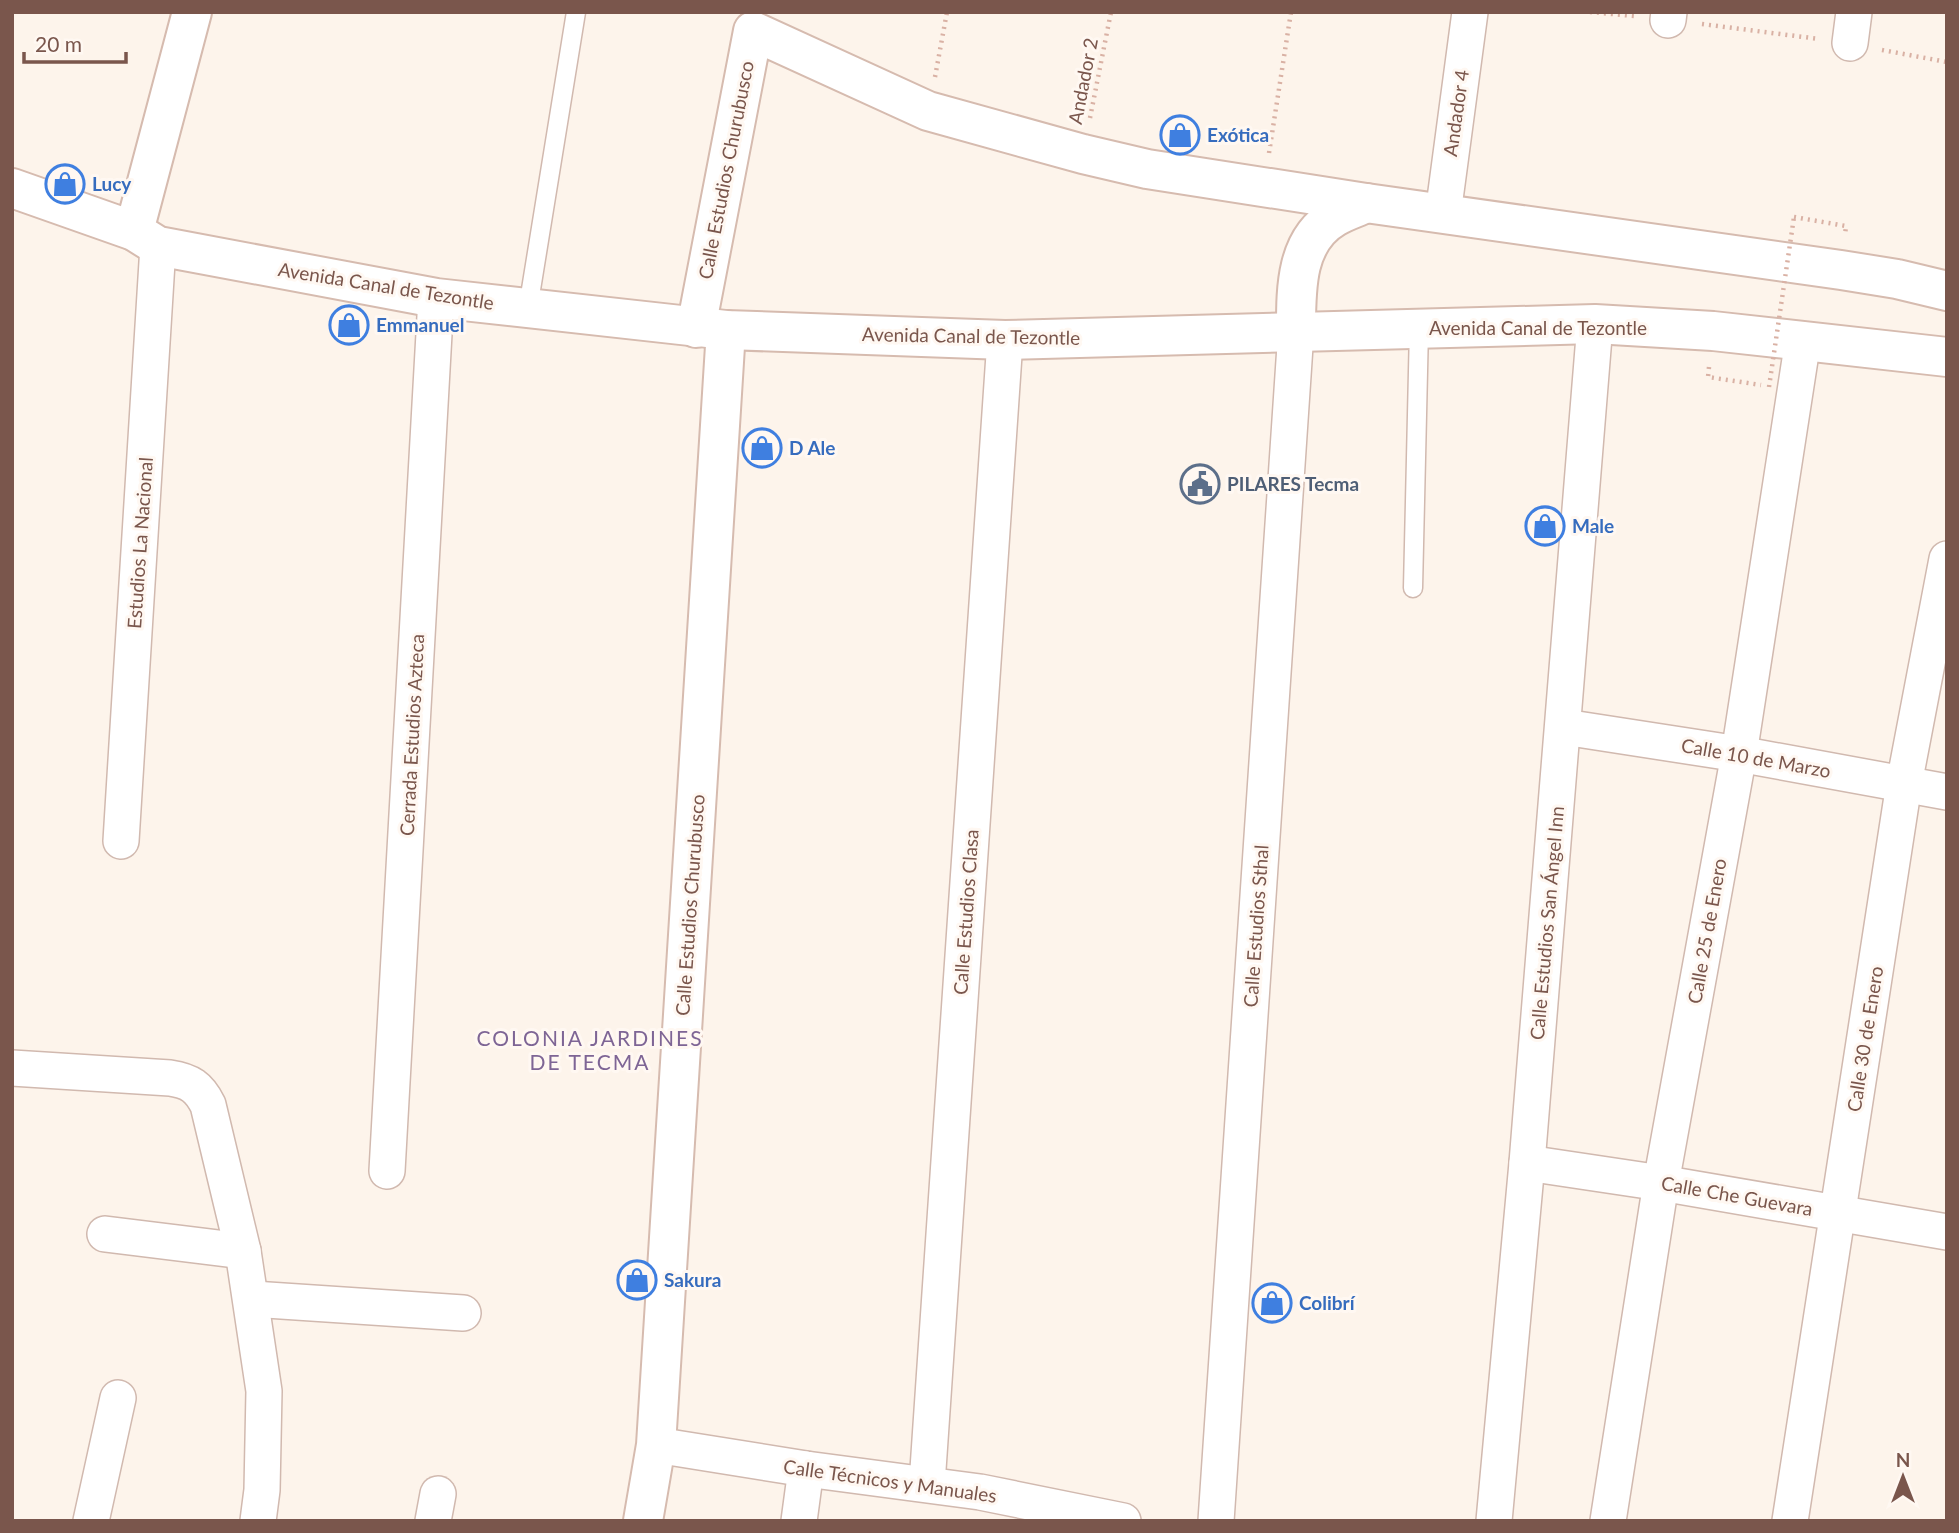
<svg xmlns="http://www.w3.org/2000/svg" width="1959" height="1533" font-family="Lato,sans-serif">
	<style>
		.lines { fill: none; stroke-linecap: round; stroke-linejoin: round }
		.lane-casing { stroke: #d1b9af; stroke-width: 21 }
		.street-casing { stroke: #d1b9af; stroke-width: 38 }
		.secondary-casing { stroke: #d6bbaf; stroke-width: 42 }
		.path { stroke: #d9b1a4; stroke-width: 4.5; stroke-dasharray: 2 5; stroke-linecap: butt }
		.lane { stroke: #fff; stroke-width: 18 }
		.street { stroke: #fff; stroke-width: 35 }
		.secondary { stroke: #fff; stroke-width: 38 }
		.path-bridge { stroke: #d9b1a4; stroke-width: 4.5; stroke-dasharray: 2 5; stroke-linecap: butt }
		.labels { text-anchor: middle; stroke-width: 6; stroke-linejoin: round; paint-order: stroke }
		.street-label { font-size: 19px; fill: #7a564c; stroke: #fff8f2 }
		.shop-label { font-size: 19px; font-weight: bold; fill: #366cbe; stroke: #fff8f2; text-anchor: start }
		.service-label { font-size: 19px; font-weight: bold; fill: #4e5e75; stroke: #fff8f2; text-anchor: start }
		.neighbourhood-label { font-size: 21px; letter-spacing: 2px; fill: #7e6595; stroke: #fff8f2 }
	</style>
	<rect width="100%" height="100%" fill="#fdf4eb"/>
	<g class="lines">
		<g class="lane-casing">
			<g id="lane">
				<polyline points="528,308 576,12"/>
				<polyline points="1413,588 1419,328"/>
			</g>
		</g>
		<g class="street-casing">
			<g id="street">
				<polyline points="1668,20 1669,12"/>
				<polyline points="1850,43 1854,12"/>
				<polyline points="1443,214 1470,12"/>
				<polyline points="1564,727 1739,754 1947,792"/>
				<polyline points="121,841 158,246"/>
				<path d="M 12,1068 L 170,1078 C 190,1081 199,1087 208,1105 L 243,1251 L 264,1391 L 262,1490 L 258,1521"/>
				<polyline points="1527,1163 1661,1183 1947,1232"/>
				<polyline points="387,1171 436,298"/>
				<polyline points="105,1234 243,1251"/>
				<polyline points="252,1299 463,1313"/>
				<polyline points="656,1445 806,1469 980,1492 1123,1521"/>
				<polyline points="927,1484 1005,340"/>
				<polyline points="91,1521 118,1398"/>
				<polyline points="433,1521 438,1494"/>
				<polyline points="799,1521 806,1469"/>
				<polyline points="1216,1521 1296,331"/>
				<polyline points="1494,1521 1527,1163 1595,324"/>
				<polyline points="1608,1521 1661,1183 1739,754 1803,340"/>
				<polyline points="1790,1521 1904,784 1947,559"/>
			</g>
		</g>
		<g class="secondary-casing">
			<g id="secondary">
				<polyline points="12,188 134,231 158,246 436,298 726,330 1005,340 1595,324 1713,331 1947,357"/>
				<polyline points="134,231 192,12"/>
				<polyline points="696,328 753,31 928,111 1083,154 1147,169 1366,203 1841,270 1897,279 1947,291"/>
				<path d="M 1296,331 C 1296,290 1295,240 1335,217 C 1345,211 1356,208 1366,203"/>
				<polyline points="643,1521 656,1445 726,330"/>
			</g>
		</g>
		<g class="path">
			<polyline points="1590,12 1634,16"/>
			<polyline points="1702,24 1819,39"/>
			<polyline points="1882,50 1947,62"/>
			<polyline points="935,77 947,12"/>
			<polyline points="1090,118 1111,12"/>
			<polyline points="1269,153 1291,12"/>
			<polyline points="1794,217 1846,226 1845,235"/>
			<polyline points="1709,367 1708,377 1761,385"/>
		</g>
		<use href="#lane" class="lane"/>
		<use href="#street" class="street"/>
		<use href="#secondary" class="secondary"/>
		<polyline class="path-bridge" points="1769,387 1794,217"/>
	</g>
	<defs>
		<g id="shop-ring" transform="scale(2.0125)"><circle r="9.5" fill="#fff8f2" stroke="#3f7fe0" stroke-width="1.5"/><path d="M-5-2.5h2.3a2.7 3.5 0 0 1 5.4 0H5L5.5 6h-11ZM-1.5-2.5h3a1.5 2.3 0 0 0-3 0Z" fill="#3f7fe0"/></g>
		<g id="civic-ring" transform="scale(2.0125)"><circle r="9.5" fill="#fff8f2" stroke="#5c6f8a" stroke-width="1.5"/><path d="M-.6-6.5H3V-4.5H.6V-3L4-1V1h2V6H-6V1h2V-1L-.6-3ZM-1.2 2.5V6h2.4V2.5Z" fill="#5c6f8a"/></g>
	</defs>
	<g fill-rule="evenodd">
		<use href="#shop-ring" x="1180" y="135"/>
		<use href="#shop-ring" x="65" y="184"/>
		<use href="#shop-ring" x="349" y="325"/>
		<use href="#shop-ring" x="762" y="448"/>
		<use href="#civic-ring" x="1200" y="484"/>
		<use href="#shop-ring" x="1545" y="526"/>
		<use href="#shop-ring" x="637" y="1280"/>
		<use href="#shop-ring" x="1272" y="1303"/>
	</g>
	<g class="labels">
		<g class="street-label">
			<text transform="translate(1083 81) rotate(-79)" y="7">Andador 2</text>
			<text transform="translate(1456 113) rotate(-82)" y="7">Andador 4</text>
			<text transform="translate(726 170) rotate(-79)" y="7">Calle Estudios Churubusco</text>
			<text transform="translate(386 286) rotate(9)" y="7">Avenida Canal de Tezontle</text>
			<text x="1538" y="335">Avenida Canal de Tezontle</text>
			<text transform="translate(971 336) rotate(1)" y="7">Avenida Canal de Tezontle</text>
			<text transform="translate(140 543) rotate(-86)" y="7">Estudios La Nacional</text>
			<text transform="translate(412 735) rotate(-87)" y="7">Cerrada Estudios Azteca</text>
			<text transform="translate(1756 758) rotate(10)" y="7">Calle 10 de Marzo</text>
			<text transform="translate(690 905) rotate(-86)" y="7">Calle Estudios Churubusco</text>
			<text transform="translate(966 912) rotate(-86)" y="7">Calle Estudios Clasa</text>
			<text transform="translate(1547 923) rotate(-85)" y="7">Calle Estudios San Ángel Inn</text>
			<text transform="translate(1256 926) rotate(-86)" y="7">Calle Estudios Sthal</text>
			<text transform="translate(1707 931) rotate(-80)" y="7">Calle 25 de Enero</text>
			<text transform="translate(1865 1039) rotate(-81)" y="7">Calle 30 de Enero</text>
			<text transform="translate(1737 1196) rotate(10)" y="7">Calle Che Guevara</text>
			<text transform="translate(890 1481) rotate(8)" y="7">Calle Técnicos y Manuales</text>
		</g>
		<g class="shop-label">
			<text x="1207" y="142">Exótica</text>
			<text x="92" y="191">Lucy</text>
			<text x="376" y="332">Emmanuel</text>
			<text x="789" y="455">D Ale</text>
			<text x="1572" y="533">Male</text>
			<text x="664" y="1287">Sakura</text>
			<text x="1299" y="1310">Colibrí</text>
		</g>
		<g class="service-label">
			<text x="1227" y="491">PILARES Tecma</text>
		</g>
		<g class="neighbourhood-label">
			<text x="590" y="1046">COLONIA JARDINES<tspan x="590" dy="24">DE TECMA</tspan></text>
		</g>
	</g>
	<rect width="1959" height="1533" fill="none" stroke="#7a564c" stroke-width="28"/>
	<g transform="translate(1903 1477)" stroke="#fff8f2" stroke-width="5" paint-order="stroke">
	<path d="M0-5L12 26L0 18L-12 26Z" fill="#7a564c"/>
	<text y="-10" font-size="19" font-weight="bold" text-anchor="middle" fill="#7a564c">N</text>
	</g>
	<path d="M24 52v10h102v-10" fill="none" stroke="#7a564c" stroke-width="3.5"/>
	<text x="35" y="52" font-size="21" fill="#7a564c" stroke="#fff8f2" stroke-width="5" paint-order="stroke">20 m</text>
</svg>
